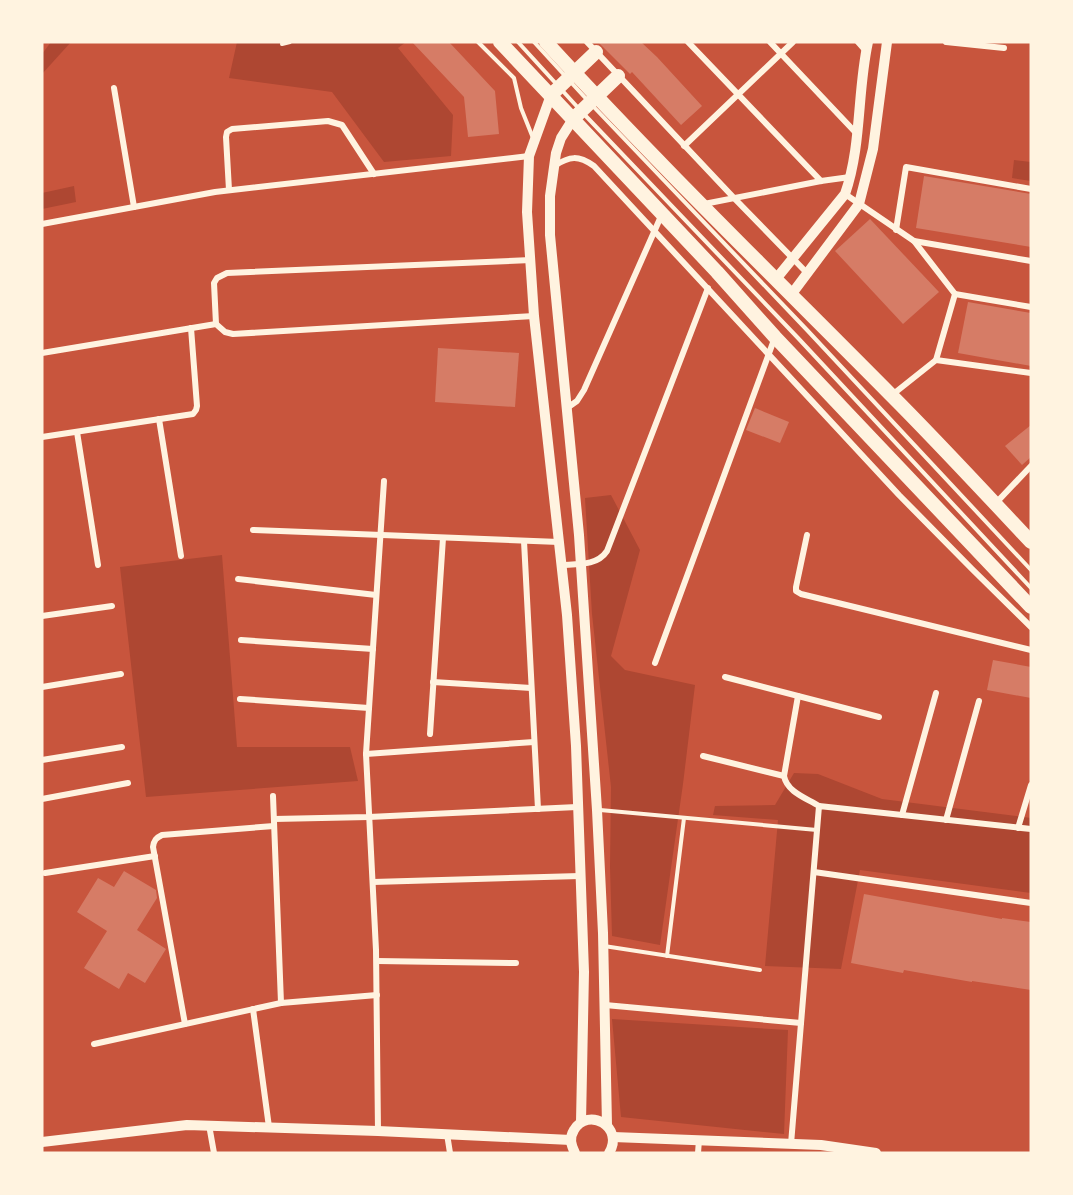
<svg xmlns="http://www.w3.org/2000/svg" width="1073" height="1195" font-family="Quicksand,sans-serif">
	<style>
		.green { fill: #ae4732 }
		.building { fill: #d67c66 }
		.lines { fill: none; stroke-linecap: round; stroke-linejoin: round }
		.service { stroke: #fff3e0; stroke-width: 4 }
		.minor { stroke: #fff3e0; stroke-width: 6 }
		.tertiary { stroke: #fff3e0; stroke-width: 10 }
		.primary { stroke: #fff3e0; stroke-width: 14 }
	</style>
	<rect width="100%" height="100%" fill="#c8553d"/>
	<g class="green">
		<polygon points="51,42 71,42 42,74 42,54"/>
		<polygon points="237,42 406,42 398,48 453,115 451,156 384,162 332,92 229,78"/>
		<polygon points="1014,160 1031,162 1031,181 1012,178"/>
		<polygon points="74,186 76,202 42,209 42,193"/>
		<polygon points="611,495 640,550 611,656 625,670 695,685 683,784 660,945 612,936 610,867 611,787 592,614 585,498"/>
		<polygon points="222,555 237,747 350,747 358,781 146,797 120,567"/>
		<polygon points="794,773 818,774 882,799 1031,818 1031,893 860,870 841,969 765,966 778,820 713,815 715,806 775,805"/>
		<polygon points="612,1019 788,1030 784,1134 621,1117"/>
	</g>
	<g class="building">
		<polygon points="412,42 449,42 495,91 499,134 468,137 464,97"/>
		<polygon points="598,42 641,42 657,57 702,106 681,125 632,72 630,74"/>
		<polygon points="924,176 1031,194 1031,247 916,228"/>
		<polygon points="870,219 939,292 903,324 835,251"/>
		<polygon points="968,302 1031,313 1031,366 958,353"/>
		<polygon points="438,348 519,353 515,407 435,402"/>
		<polygon points="755,408 789,422 780,443 746,430"/>
		<polygon points="1031,425 1031,457 1022,465 1005,446"/>
		<polygon points="993,660 1031,667 1031,698 987,690"/>
		<polygon points="124,871 156,890 157,898 137,930 166,949 145,983 128,973 119,989 84,968 107,931 77,912 98,878 114,887"/>
		<polygon points="864,894 1002,919 1002,918 1031,922 1031,990 972,981 972,982 904,970 903,973 851,963"/>
	</g>
	<g class="lines">
		<g class="service">
			<polyline points="478,42 514,78 521,108 533,138"/>
			<polyline points="518,42 581,111 798,338 1031,588"/>
			<polyline points="534,42 590,103 807,330 1031,570"/>
			<polyline points="282,44 290,42"/>
			<polyline points="600,810 817,830"/>
			<polyline points="604,946 760,970"/>
			<polyline points="667,956 684,818"/>
		</g>
		<g class="minor">
			<polyline points="587,42 734,198 807,273"/>
			<polyline points="688,42 821,181"/>
			<polyline points="770,42 857,134"/>
			<polyline points="858,42 866,51"/>
			<polyline points="946,42 1004,48"/>
			<polyline points="114,88 134,207"/>
			<polyline points="684,146 793,42"/>
			<path d="M 554,166 C 570,156 578,155 594,166 L 899,495 L 972,569 L 1031,627"/>
			<polyline points="229,190 226,137 227,132 232,129 328,121 342,125 374,174"/>
			<polyline points="845,194 914,241 955,294 936,360 1031,373"/>
			<polyline points="704,204 821,181 850,177"/>
			<polyline points="42,224 215,192 529,156"/>
			<polyline points="896,230 906,167 1031,189"/>
			<polyline points="914,241 1031,261"/>
			<polyline points="955,294 1031,307"/>
			<polyline points="216,324 214,283 217,278 227,273 531,260"/>
			<polyline points="42,353 216,324 225,332 233,334 534,316"/>
			<polyline points="892,395 936,360"/>
			<polyline points="567,408 577,401 584,390 662,214"/>
			<polyline points="159,419 181,556"/>
			<polyline points="77,432 98,565"/>
			<polyline points="42,437 193,414 196,410 197,406 191,328"/>
			<polyline points="995,504 1031,466"/>
			<polyline points="253,530 559,542"/>
			<polyline points="807,535 796,587 796,591 801,594 1031,650"/>
			<polyline points="524,541 538,809"/>
			<path d="M 561,565 C 578,564 597,566 607,551 L 708,288"/>
			<polyline points="238,579 376,595"/>
			<polyline points="42,616 112,606"/>
			<polyline points="241,640 373,649"/>
			<polyline points="655,663 775,337"/>
			<polyline points="725,677 879,717"/>
			<polyline points="433,682 531,688"/>
			<polyline points="42,687 121,674"/>
			<path d="M 798,696 L 784,776 C 787,792 806,798 819,806"/>
			<polyline points="240,699 369,708"/>
			<polyline points="430,734 443,538"/>
			<polyline points="366,754 534,742"/>
			<polyline points="703,756 784,776"/>
			<polyline points="42,760 122,747"/>
			<polyline points="273,796 281,1003"/>
			<polyline points="42,799 128,783"/>
			<polyline points="902,815 936,693"/>
			<polyline points="274,819 369,817 577,807"/>
			<polyline points="946,820 979,701"/>
			<polyline points="1018,828 1031,785"/>
			<polyline points="814,872 1031,903"/>
			<polyline points="45,873 155,856"/>
			<polyline points="373,882 580,876"/>
			<polyline points="377,961 516,963"/>
			<polyline points="605,1005 801,1023"/>
			<polyline points="253,1009 269,1127"/>
			<path d="M 185,1024 L 153,847 C 154,840 156,838 162,835 L 274,826"/>
			<polyline points="94,1044 281,1003 377,995"/>
			<polyline points="209,1125 214,1153"/>
			<polyline points="378,1131 376,950 366,754 384,481"/>
			<polyline points="447,1134 450,1153"/>
			<polyline points="791,1144 819,806 1031,829"/>
			<polyline points="698,1153 699,1140"/>
		</g>
		<g class="tertiary">
			<polyline points="551,95 529,156 527,212 534,316 567,615 576,746 584,972 581,1122"/>
			<polyline points="573,119 561,138 556,153 550,196 550,235 579,535 597,810 603,933 607,1125"/>
			<path d="M 776,279 L 845,194 C 862,145 857,92 868,42"/>
			<polyline points="791,295 859,204 873,149 887,42"/>
			<polyline points="613,1137 821,1145 876,1153"/>
			<polyline points="42,1142 187,1125 378,1131 571,1140"/>
			<path d="M 575,1153 C 571,1145 569,1138 574,1130 C 588,1106 625,1127 609,1153"/>
		</g>
		<g class="primary">
			<polyline points="500,42 717,272 775,337 1031,607"/>
			<path d="M 546,42 C 657,163 774,277 890,394 C 938,442 984,492 1031,542"/>
			<polyline points="551,95 596,52"/>
			<polyline points="573,119 618,76"/>
		</g>
	</g>
	<rect width="1073" height="1195" fill="none" stroke="#fff3e0" stroke-width="87"/>
</svg>
